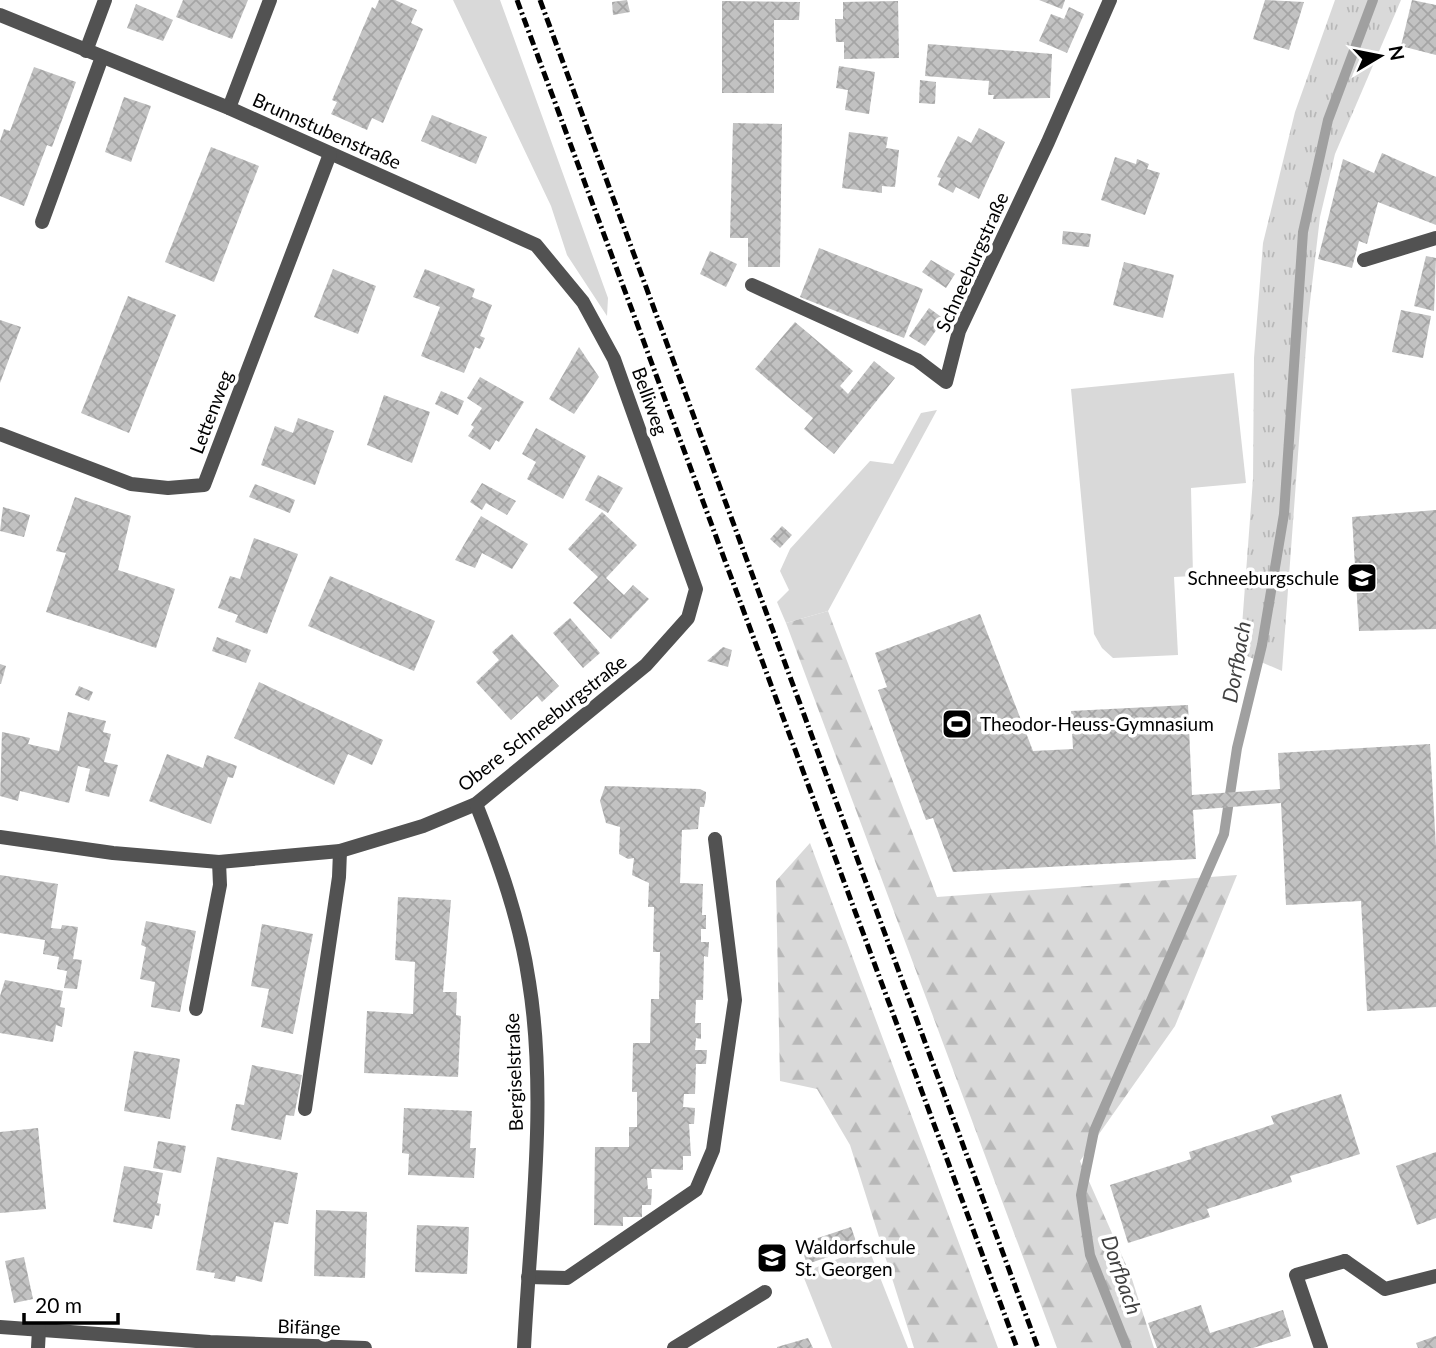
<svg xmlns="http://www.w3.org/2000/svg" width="1436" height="1348" font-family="Lato,sans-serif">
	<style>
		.grass { fill: #d9d9d9 }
		.forest { fill: url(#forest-firs) }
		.park { fill: url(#park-tufts) }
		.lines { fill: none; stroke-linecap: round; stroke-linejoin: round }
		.stream { stroke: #a0a0a0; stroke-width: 10 }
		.building { fill: url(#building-cross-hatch) }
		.lane { stroke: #525252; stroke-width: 14 }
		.street { stroke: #525252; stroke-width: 14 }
		.rail { stroke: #000; stroke-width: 5; stroke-dasharray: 10 3.5 2 3.5; stroke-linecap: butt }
		.labels { text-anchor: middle; stroke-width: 7; stroke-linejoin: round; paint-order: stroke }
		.street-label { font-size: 19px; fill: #000; stroke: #fff }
		.poi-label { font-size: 19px; fill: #000; stroke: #fff; text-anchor: start }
		.water-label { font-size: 21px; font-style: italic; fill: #414141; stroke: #fff }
	</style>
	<defs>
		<pattern id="forest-firs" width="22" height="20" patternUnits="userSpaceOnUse" patternTransform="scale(1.75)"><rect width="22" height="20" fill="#d9d9d9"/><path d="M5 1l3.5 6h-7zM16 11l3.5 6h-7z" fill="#b8b8b8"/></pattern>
		<pattern id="park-tufts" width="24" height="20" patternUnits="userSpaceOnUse" patternTransform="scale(1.75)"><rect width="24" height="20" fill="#d9d9d9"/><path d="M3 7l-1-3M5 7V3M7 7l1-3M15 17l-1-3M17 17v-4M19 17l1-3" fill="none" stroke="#b8b8b8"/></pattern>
		<pattern id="building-cross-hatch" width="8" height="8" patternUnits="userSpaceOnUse" patternTransform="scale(1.75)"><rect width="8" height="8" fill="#c2c2c2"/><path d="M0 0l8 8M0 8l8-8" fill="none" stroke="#a5a5a5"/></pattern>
	</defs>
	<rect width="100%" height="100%" fill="#fff"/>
	<g class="grass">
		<polygon points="453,0 500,0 608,298 607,316 567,255 551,206"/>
		<polygon points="1234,373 1246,483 1191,488 1193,576 1174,577 1178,655 1113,658 1102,648 1094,634 1071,389"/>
		<polygon points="937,410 828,611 786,623 777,602 789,590 780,571 790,549 870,461 893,464 921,413"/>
		<polygon points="868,1247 908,1348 832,1348 802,1273"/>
	</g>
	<g class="forest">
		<polygon points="828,611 937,897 1237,875 1175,1026 1080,1161 1131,1276 1154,1348 1057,1348 786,623"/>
		<polygon points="810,843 998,1348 914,1348 850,1145 817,1089 780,1081 776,881"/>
	</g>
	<polygon class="park" points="1335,0 1401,0 1335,154 1320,217 1308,319 1282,671 1240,653 1253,479 1254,358 1263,243 1295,112"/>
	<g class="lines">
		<polyline class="stream" points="1127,1348 1090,1255 1081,1195 1094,1131 1224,834 1237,748 1262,645 1284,514 1303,232 1328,120 1373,0"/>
	</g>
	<g class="building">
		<polygon points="183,0 248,0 232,39 176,17"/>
		<polygon points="379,0 395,0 417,10 411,23 423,29 383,123 372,118 367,130 331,114 337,102 332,100 372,7 375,9"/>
		<polygon points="627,0 630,12 613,15 612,2"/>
		<polygon points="1039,0 1065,0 1062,9"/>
		<polygon points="1265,0 1304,2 1289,50 1253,39"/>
		<polygon points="1412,0 1436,5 1436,55 1401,46"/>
		<polygon points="722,1 800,2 799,20 774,20 774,93 722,93"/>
		<polygon points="898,1 899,58 844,59 844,42 836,42 835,19 843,19 843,2"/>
		<polygon points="136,4 173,20 163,41 127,28"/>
		<polygon points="1069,7 1084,14 1067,53 1039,41 1051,14 1064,19"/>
		<polygon points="928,44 1052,54 1050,98 993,99 994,95 988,95 989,81 925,76"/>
		<polygon points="839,66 875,72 869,114 845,110 848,90 836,88"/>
		<polygon points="34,67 76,82 52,147 47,145 24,206 0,196 0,141 4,129 10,131"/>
		<polygon points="920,80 936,82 935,104 919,103"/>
		<polygon points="124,97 151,106 131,162 105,152"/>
		<polygon points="432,115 487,137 476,164 421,141"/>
		<polygon points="733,123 782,124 780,267 748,267 748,238 730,238"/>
		<polygon points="979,128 1005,142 979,199 956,187 953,193 938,185 941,178 937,177 958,136 971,143"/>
		<polygon points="849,132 888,137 886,148 899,150 895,187 882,186 882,193 842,188"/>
		<polygon points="211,147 259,166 214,282 165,262"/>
		<polygon points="1382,153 1436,177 1436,225 1378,202 1367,244 1359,241 1352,268 1318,259 1343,159 1374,173"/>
		<polygon points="1115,157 1136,164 1137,159 1149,164 1147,169 1160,173 1145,215 1101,200"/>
		<polygon points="1063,231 1091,234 1089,247 1062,244"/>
		<polygon points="819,248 923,289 904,338 800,297"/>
		<polygon points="710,251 737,264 726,287 700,274"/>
		<polygon points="1426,256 1436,258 1434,311 1414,306"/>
		<polygon points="931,260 955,274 946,288 922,272"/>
		<polygon points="1124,262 1174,275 1163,318 1113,305"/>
		<polygon points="333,269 376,286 358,334 314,317"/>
		<polygon points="425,269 475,289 472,297 492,305 480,336 485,338 480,349 475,347 464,373 421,356 440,307 413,297"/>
		<polygon points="128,296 176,315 129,433 81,413"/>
		<polygon points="929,308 944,319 925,346 909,336"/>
		<polygon points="1401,310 1431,316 1423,358 1392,352"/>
		<polygon points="0,320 21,327 0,383"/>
		<polygon points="795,322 853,371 840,386 848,394 874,361 895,378 834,454 804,429 813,418 755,369"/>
		<polygon points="579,347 599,377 574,414 549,399"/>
		<polygon points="480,377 524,402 499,442 496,440 490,450 468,436 474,427 471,425 482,408 467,398"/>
		<polygon points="441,391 464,401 458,415 435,404"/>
		<polygon points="384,395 430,412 412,463 367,445"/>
		<polygon points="298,418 334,431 315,485 261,465 275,426 293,433"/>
		<polygon points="536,428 586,456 563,499 527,479 536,462 522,454"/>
		<polygon points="598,475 623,488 608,513 585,500"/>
		<polygon points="482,483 516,501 507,515 486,503 482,510 470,502"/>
		<polygon points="255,484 295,500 290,513 249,497"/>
		<polygon points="75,497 131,516 118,570 175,589 156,648 46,612 66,553 56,551"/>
		<polygon points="3,507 30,515 24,537 0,531"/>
		<polygon points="1436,510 1436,629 1359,631 1352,517"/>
		<polygon points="602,512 637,545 606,578 624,595 633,585 649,599 611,639 573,603 598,577 568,549"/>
		<polygon points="481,516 528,544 512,569 482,553 475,568 455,560"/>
		<polygon points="782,526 792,535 780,548 770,539"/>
		<polygon points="254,538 298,554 267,634 235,622 238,615 218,608 230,576 240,579"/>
		<polygon points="330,576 435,621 414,671 308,626"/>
		<polygon points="980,614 1033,751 1073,749 1071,711 1188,705 1192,795 1280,789 1278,753 1430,744 1436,847 1436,1007 1367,1011 1361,901 1286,905 1281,803 1193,810 1196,859 953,872 933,818 926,820 878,690 887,687 875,653"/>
		<polygon points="570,618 600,653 583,668 553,633"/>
		<polygon points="512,634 559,686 542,702 537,696 511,720 476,682 499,660 492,652"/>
		<polygon points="217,637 251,650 246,663 212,651"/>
		<polygon points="723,647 732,650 728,667 707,661"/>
		<polygon points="0,664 6,666 1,684 0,684"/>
		<polygon points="259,682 383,740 372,765 348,754 334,785 234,738"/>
		<polygon points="79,686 93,692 89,701 75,695"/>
		<polygon points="68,712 106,721 103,732 111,734 104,762 118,765 109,797 85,791 90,769 78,766 69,803 20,791 18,801 0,796 2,732 30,738 28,744 59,751"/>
		<polygon points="167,754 203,768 207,755 237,766 233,778 228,777 211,824 149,801"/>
		<polygon points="605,786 700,789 706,792 706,798 704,807 700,807 698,829 682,830 680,883 703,884 702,915 706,915 706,929 701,929 701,942 709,942 708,957 704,956 703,1000 696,1000 695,1023 701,1023 701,1039 696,1038 695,1050 707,1050 706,1064 696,1064 695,1094 684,1094 683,1107 695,1108 694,1124 689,1124 691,1156 683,1156 683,1170 651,1169 652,1178 647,1178 648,1189 652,1189 651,1205 642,1205 642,1217 623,1217 623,1226 594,1225 595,1147 629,1147 629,1127 637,1127 637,1092 632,1092 633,1043 650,1043 651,999 659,999 660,952 653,952 654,907 648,907 649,883 632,875 634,858 628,859 619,854 620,827 606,823 600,801"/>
		<polygon points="0,875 58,884 51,928 61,929 62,925 78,927 73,959 82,960 77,989 64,988 67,971 57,969 59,957 43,954 45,940 0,933"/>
		<polygon points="398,897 451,900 443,992 457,992 456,1015 461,1016 458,1077 364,1073 367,1011 413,1014 415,962 395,960"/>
		<polygon points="146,921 196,931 180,1012 151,1007 155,982 140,979 146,947 141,945"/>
		<polygon points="262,924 313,934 293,1034 261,1027 269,989 251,986"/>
		<polygon points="5,980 63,991 60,1007 65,1008 62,1027 56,1025 53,1042 0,1033 0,996"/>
		<polygon points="134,1051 180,1059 170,1119 124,1111"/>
		<polygon points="252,1065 302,1075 294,1116 286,1115 281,1140 231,1130 236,1104 244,1105"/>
		<polygon points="1341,1094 1360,1154 1290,1176 1292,1182 1207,1209 1210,1217 1128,1243 1110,1185 1191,1159 1189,1152 1274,1124 1271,1116"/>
		<polygon points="404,1108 472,1111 470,1148 476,1148 474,1178 408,1175 409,1154 402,1153"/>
		<polygon points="38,1128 46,1209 0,1213 0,1132"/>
		<polygon points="158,1141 186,1146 181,1173 153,1168"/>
		<polygon points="1436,1152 1436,1218 1417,1225 1396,1166"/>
		<polygon points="217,1157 298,1173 288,1224 274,1222 262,1282 236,1276 235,1282 214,1278 215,1273 196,1270"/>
		<polygon points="124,1166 163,1173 157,1203 161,1204 159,1216 155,1215 152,1229 113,1222"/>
		<polygon points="316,1210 367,1212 365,1278 314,1276"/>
		<polygon points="417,1225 469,1227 467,1274 415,1272"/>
		<polygon points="851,1227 858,1247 807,1264 800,1244"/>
		<polygon points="24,1257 33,1299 14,1303 5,1261"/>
		<polygon points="1201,1305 1210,1333 1283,1310 1291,1336 1253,1348 1157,1348 1148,1323"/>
		<polygon points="1436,1336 1436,1348 1418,1348 1416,1343"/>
		<polygon points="808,1338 813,1348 777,1348 777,1347"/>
	</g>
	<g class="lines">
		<g class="lane">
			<polyline points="86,51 105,0"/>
			<polyline points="229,108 270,0"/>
			<polyline points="42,222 102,57"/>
			<polyline points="1364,260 1436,238"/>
			<polyline points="196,1009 220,885 219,862"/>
			<polyline points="305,1109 339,877 340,851"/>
			<polyline points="1345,1261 1385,1289 1436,1276"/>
			<polyline points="528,1277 567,1278 696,1190 713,1150 735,1000 715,839"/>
			<polyline points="674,1348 765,1292"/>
		</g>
		<g class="street">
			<polyline points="0,15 229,108 536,245 583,302 614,359 696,589 688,618 646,665 476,804 423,826 340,851 219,862 113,853 0,837"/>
			<polyline points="752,285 917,360 946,382 959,331 1048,142 1110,0"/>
			<polyline points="0,434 131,484 168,488 204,485 330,154"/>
			<path d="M 476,804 C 499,862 520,920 529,982 C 548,1100 530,1229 524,1348"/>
			<polyline points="0,1327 210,1342 365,1348"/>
			<polyline points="38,1348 39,1329"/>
			<polyline points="1321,1348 1296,1275 1345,1261"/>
		</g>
		<g class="rail">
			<polyline points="517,0 1017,1348"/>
			<polyline points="540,0 1038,1348"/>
		</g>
	</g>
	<defs>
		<g id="school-square" transform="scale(1.575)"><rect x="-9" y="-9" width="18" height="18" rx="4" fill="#000" stroke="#fff"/><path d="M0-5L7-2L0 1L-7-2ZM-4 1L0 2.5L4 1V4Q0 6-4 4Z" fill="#fff"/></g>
		<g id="stadium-square" transform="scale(1.575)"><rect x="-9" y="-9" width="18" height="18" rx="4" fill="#000" stroke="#fff"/><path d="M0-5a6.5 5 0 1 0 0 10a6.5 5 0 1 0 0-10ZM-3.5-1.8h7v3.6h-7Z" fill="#fff"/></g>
	</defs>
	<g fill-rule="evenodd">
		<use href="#school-square" x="1362" y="578"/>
		<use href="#stadium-square" x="957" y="724"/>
		<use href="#school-square" x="772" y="1258"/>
	</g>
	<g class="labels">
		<g class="street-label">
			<text transform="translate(327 131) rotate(24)" y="7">Brunnstubenstraße</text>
			<text transform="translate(972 262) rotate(-66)" y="7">Schneeburgstraße</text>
			<text transform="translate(650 401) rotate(70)" y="7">Belliweg</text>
			<text transform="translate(211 412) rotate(-69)" y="7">Lettenweg</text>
			<text transform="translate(542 723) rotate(-38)" y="7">Obere Schneeburgstraße</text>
			<text transform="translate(514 1072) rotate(-92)" y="7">Bergiselstraße</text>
			<text transform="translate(309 1327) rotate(2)" y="7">Bifänge</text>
		</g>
		<g class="poi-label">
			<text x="1339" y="585" text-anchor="end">Schneeburgschule</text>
			<text x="980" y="731">Theodor-Heuss-Gymnasium</text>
			<text x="795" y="1254">Waldorfschule<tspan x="795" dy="22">St. Georgen</tspan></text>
		</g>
		<g class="water-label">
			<text transform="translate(1237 662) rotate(-80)" y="7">Dorfbach</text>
			<text transform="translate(1121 1275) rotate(71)" y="7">Dorfbach</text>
		</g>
	</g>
	<g transform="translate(1380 56) rotate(80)" stroke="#ffffff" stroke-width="5" paint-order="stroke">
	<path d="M0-5L12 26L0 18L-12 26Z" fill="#000000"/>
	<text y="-10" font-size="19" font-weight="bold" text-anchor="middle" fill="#000000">N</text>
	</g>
	<path d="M24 1313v10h94v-10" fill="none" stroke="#000000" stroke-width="3.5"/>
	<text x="35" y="1313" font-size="21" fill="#000000" stroke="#ffffff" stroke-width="5" paint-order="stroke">20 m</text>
</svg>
